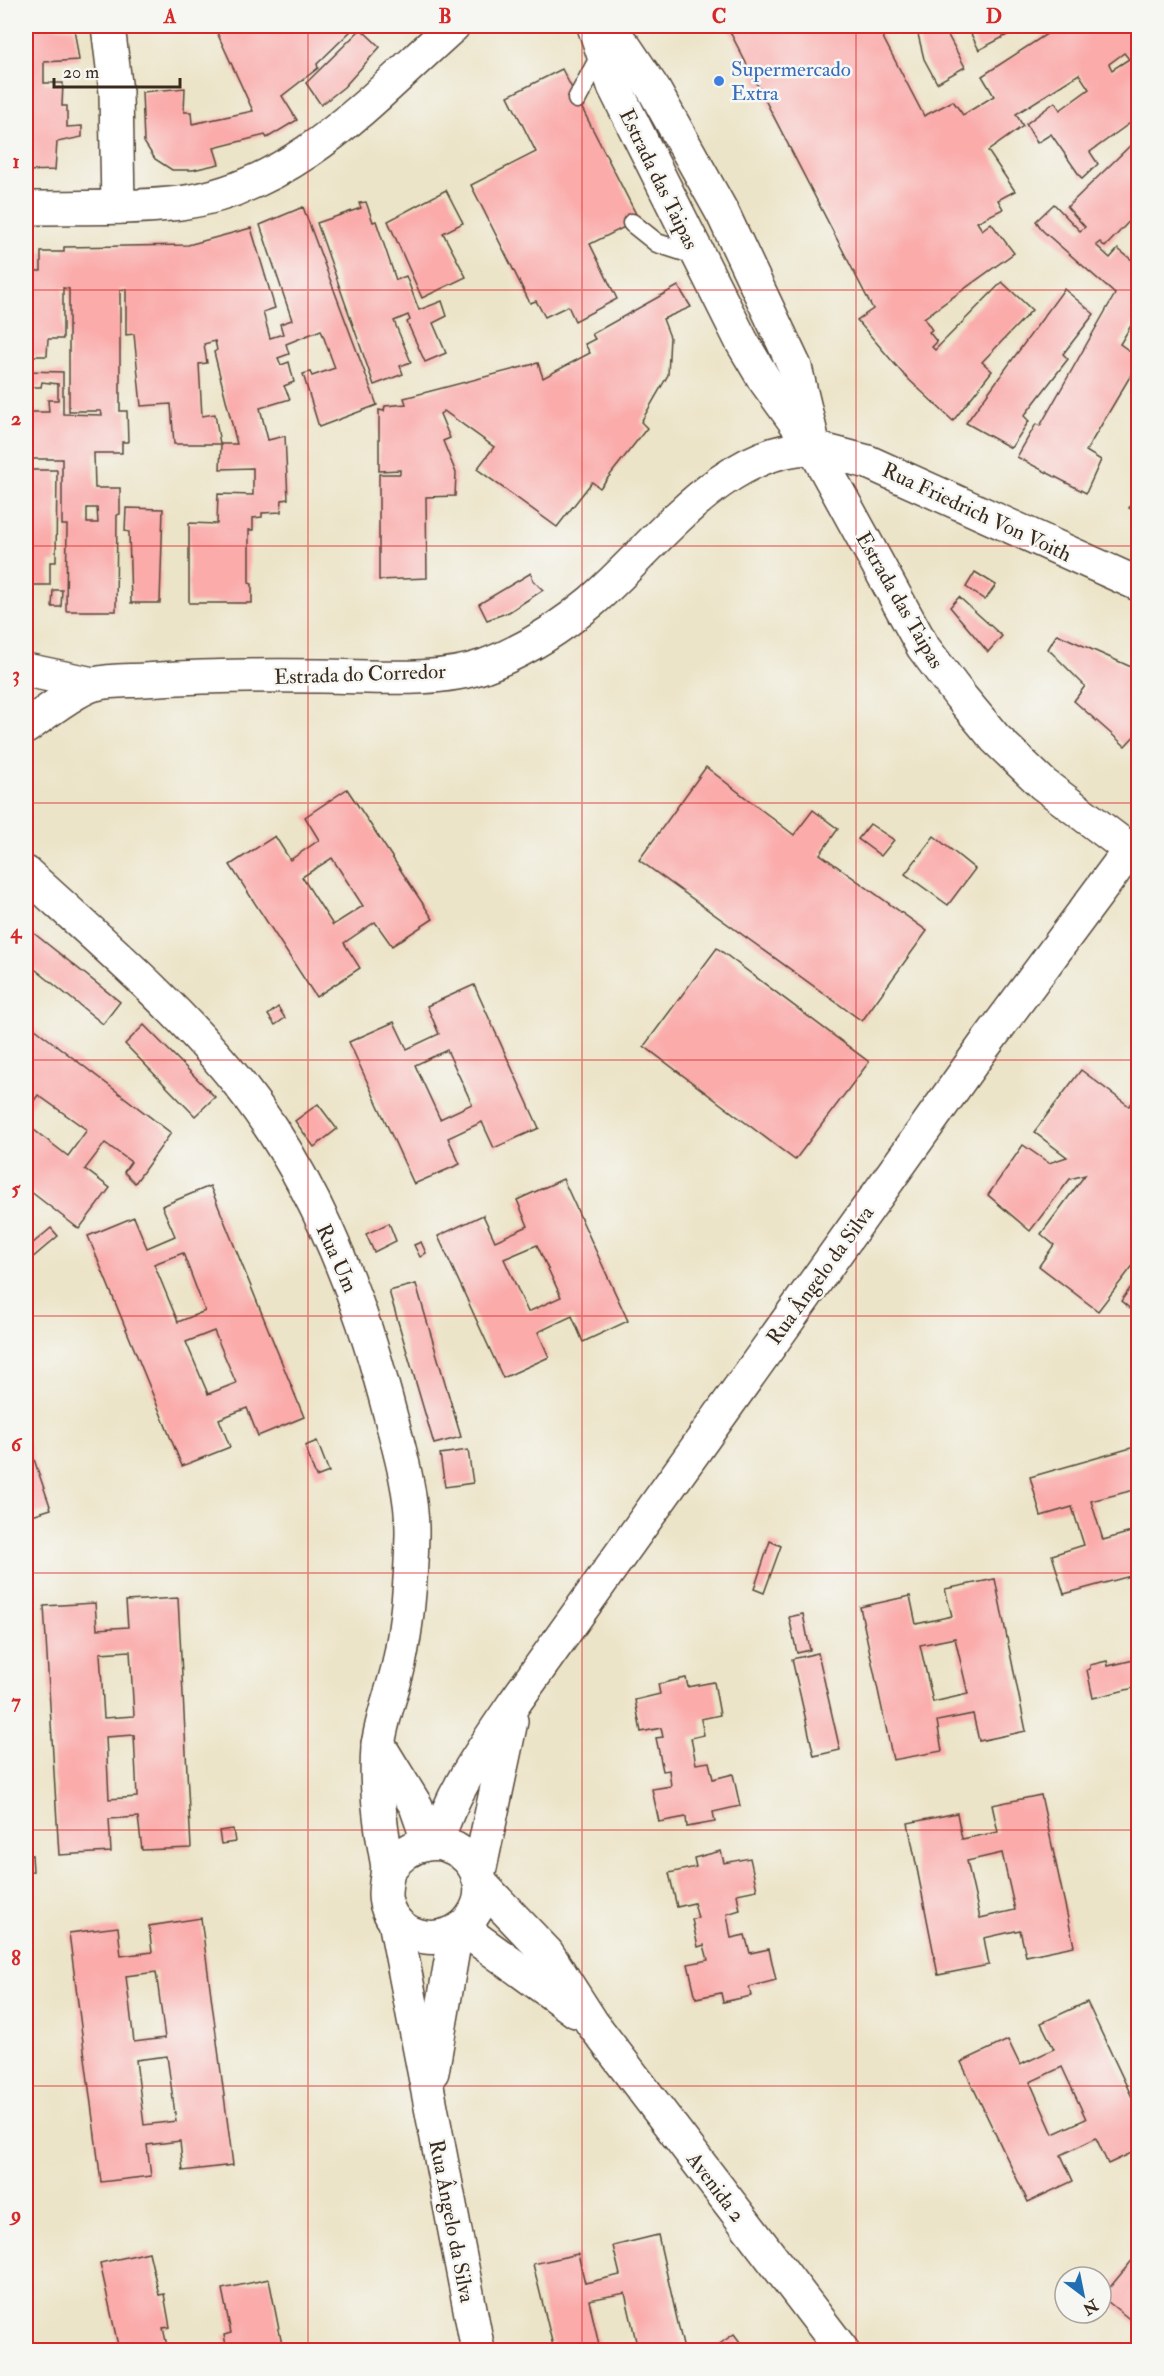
<svg xmlns="http://www.w3.org/2000/svg" width="1164" height="2376" font-family="'IM FELL Double Pica',serif">
	<style>
		.building { fill: #faabaa; fill-rule: evenodd }
		.lines { fill: none; stroke-linecap: round; stroke-linejoin: round }
		.lane-casing { stroke: #564638; stroke-width: 21 }
		.street-casing { stroke: #564638; stroke-width: 36 }
		.secondary-casing { stroke: #564638; stroke-width: 36 }
		.lane { stroke: #fff; stroke-width: 18 }
		.street { stroke: #fff; stroke-width: 33 }
		.secondary { stroke: #fff; stroke-width: 33 }
		.grid { fill: none; stroke: #d62828; stroke-width: 1.5; stroke-opacity: 0.55 }
		.shop-dot { fill: #3f7fe0; stroke: #f6f6f2; stroke-width: 2 }
		.labels { text-anchor: middle; stroke-width: 5; stroke-linejoin: round; paint-order: stroke }
		.shop-label { font-size: 21px; fill: #366cbe; stroke: #f6f6f2; text-anchor: start }
		.street-label { font-size: 21px; fill: #3b2a1e; stroke: #f6f6f2 }
		.neatline { fill: none; stroke: #d62828; stroke-width: 2 }
		.grid-label { font-size: 20px; text-anchor: middle; font-weight: bold; fill: #d62828 }
	</style>
	<rect width="100%" height="100%" fill="#f6f6f2"/>
	<filter id="ink" filterUnits="userSpaceOnUse"><feTurbulence type="fractalNoise" baseFrequency=".0167" numOctaves="2"/><feDisplacementMap in="SourceGraphic" scale="12" xChannelSelector="R" yChannelSelector="G"/><feConvolveMatrix kernelMatrix="1 2 1 2 8 2 1 2 1" color-interpolation-filters="sRGB"/></filter>
	<filter id="wash" filterUnits="userSpaceOnUse"><feTurbulence type="fractalNoise" baseFrequency=".008" numOctaves="4" result="noise"/><feDisplacementMap in="SourceGraphic" scale="24" xChannelSelector="R" yChannelSelector="G"/><feGaussianBlur stdDeviation="1.35" result="paint"/><feColorMatrix in="noise" values="0 0 0 0 0 0 0 0 0 0 0 0 0 0 0 0 0 1.4 0 .05"/><feComposite in="paint" operator="in"/></filter>
	<g filter="url(#wash)">
		<rect width="100%" height="100%" fill="#ece4c8"/>
		<g id="blocks">
			<g class="building">
				<polygon points="26,26 74,28 79,60 44,62 44,83 63,83 62,106 67,106 67,127 82,126 82,137 57,142 55,170 26,171"/>
				<polygon points="214,26 356,26 317,64 318,68 282,96 297,120 267,138 265,135 214,148 219,164 193,170 172,170 155,159 144,142 142,92 185,88 184,112 191,112 192,124 253,111"/>
				<path d="M 727,26 L 877,26 L 924,116 L 953,101 L 963,115 L 994,96 L 982,76 L 1059,26 L 1138,26 L 1138,126 L 1137,127 L 1133,121 L 1090,152 L 1098,164 L 1082,179 L 1051,134 L 1037,143 L 1026,124 L 1055,102 L 1060,110 L 1089,89 L 1079,74 L 1016,114 L 1023,126 L 988,151 L 1015,191 L 998,200 L 1003,209 L 977,222 L 982,230 L 991,223 L 1014,253 L 924,318 L 932,330 L 929,332 L 937,342 L 932,347 L 935,350 L 1002,282 L 1032,310 L 982,362 L 992,371 L 953,421 L 904,375 L 857,320 L 873,309 ZM 1124,53 L 1129,59 L 1112,70 L 1109,64 Z"/>
				<polygon points="916,26 943,26 965,67 937,83 924,59"/>
				<polygon points="967,26 1024,26 979,50"/>
				<polygon points="361,29 380,47 344,87 321,105 306,83"/>
				<polygon points="562,69 639,220 590,244 617,299 575,321 568,306 545,317 536,301 530,303 471,185 536,152 508,96"/>
				<polygon points="1138,138 1138,212 1105,247 1100,242 1096,245 1110,258 1118,249 1138,265 1138,314 1120,344 1138,357 1138,363 1086,451 1101,460 1086,493 1017,457 1036,424 1040,426 1115,294 1043,231 1036,221 1054,204 1080,231 1085,227 1067,207"/>
				<polygon points="446,190 463,223 443,233 466,277 422,298 388,221"/>
				<polygon points="366,202 373,222 376,221 396,280 406,276 419,310 442,301 447,316 433,323 446,353 425,362 407,322 410,320 408,315 394,321 411,362 400,366 403,374 374,385 317,223 361,208 359,203"/>
				<path d="M 303,207 L 377,405 L 319,427 L 303,374 L 310,372 L 312,376 L 335,368 L 321,330 L 286,344 L 289,354 L 278,358 L 281,365 L 289,362 L 294,382 L 284,386 L 290,399 L 260,408 L 268,440 L 285,436 L 288,499 L 282,500 L 281,512 L 262,513 L 262,517 L 253,518 L 253,530 L 249,530 L 249,583 L 252,584 L 252,603 L 189,603 L 189,523 L 217,524 L 218,494 L 253,495 L 253,468 L 220,469 L 221,444 L 237,444 L 214,352 L 217,350 L 215,341 L 204,344 L 207,363 L 199,364 L 202,416 L 215,414 L 220,444 L 174,444 L 171,404 L 141,406 L 134,334 L 126,335 L 126,289 L 120,290 L 120,411 L 127,411 L 128,442 L 122,442 L 122,453 L 94,453 L 95,488 L 120,488 L 120,514 L 117,515 L 116,611 L 66,611 L 67,525 L 62,525 L 62,459 L 28,459 L 28,470 L 57,470 L 56,562 L 50,562 L 50,585 L 28,585 L 28,634 L 26,634 L 26,412 L 49,412 L 48,400 L 58,400 L 58,384 L 42,382 L 41,387 L 26,387 L 26,371 L 63,372 L 63,414 L 102,415 L 101,411 L 69,411 L 69,289 L 63,288 L 63,339 L 48,339 L 47,356 L 26,356 L 26,271 L 41,271 L 41,252 L 64,252 L 64,247 L 188,245 L 251,228 L 275,308 L 263,312 L 270,338 L 283,334 L 280,324 L 292,320 L 260,225 ZM 87,508 L 97,508 L 98,523 L 87,523 Z"/>
				<polygon points="678,286 691,307 663,319 670,337 668,375 641,422 647,428 600,488 592,482 557,527 477,469 494,447 444,411 440,414 450,438 443,441 456,473 455,496 426,497 427,578 379,580 379,474 400,474 400,470 379,471 379,410 384,411 385,406 406,404 404,398 538,363 543,378 590,353 585,344 595,339 592,334"/>
				<polygon points="1064,289 1094,314 1063,354 1068,359 1024,416 1029,421 1011,448 966,423"/>
				<polygon points="1138,374 1138,405 1135,403 1138,397 1131,392"/>
				<polygon points="1138,487 1138,512 1129,508"/>
				<polygon points="126,508 163,509 160,603 131,603 129,532 125,531"/>
				<polygon points="975,572 996,585 985,600 966,587"/>
				<polygon points="531,573 533,580 543,590 509,612 487,620 479,604"/>
				<polygon points="53,590 62,590 61,607 52,607"/>
				<polygon points="959,597 1002,636 988,652 950,607"/>
				<polygon points="1057,634 1138,670 1138,732 1125,746 1074,701 1085,686 1048,649"/>
				<polygon points="706,767 794,835 813,810 838,829 820,854 927,931 862,1021 639,860"/>
				<path d="M 347,789 L 433,919 L 392,946 L 375,922 L 344,943 L 360,968 L 316,997 L 230,865 L 275,836 L 290,860 L 319,840 L 305,817 ZM 332,858 L 363,906 L 333,925 L 302,877 Z"/>
				<polygon points="870,824 894,840 881,856 858,839"/>
				<polygon points="934,836 975,869 948,905 905,874"/>
				<polygon points="26,927 120,1002 103,1024 26,962"/>
				<polygon points="717,948 869,1062 795,1160 644,1046"/>
				<path d="M 474,985 L 539,1128 L 494,1148 L 482,1122 L 448,1138 L 460,1164 L 414,1184 L 349,1042 L 394,1022 L 407,1049 L 439,1034 L 427,1006 ZM 447,1050 L 472,1104 L 440,1119 L 415,1065 Z"/>
				<polygon points="278,1007 285,1018 275,1025 268,1015"/>
				<polygon points="26,1022 171,1133 135,1183 124,1172 131,1162 105,1143 85,1169 110,1188 79,1229 26,1188 26,1124 68,1156 87,1130 38,1095 26,1112"/>
				<polygon points="144,1025 215,1097 195,1116 125,1044"/>
				<polygon points="1081,1070 1129,1106 1138,1096 1138,1259 1098,1311 1039,1266 1054,1245 1041,1234 1085,1175 1070,1179 1030,1231 988,1195 1023,1145 1049,1163 1067,1157 1034,1132"/>
				<polygon points="318,1104 337,1129 314,1147 295,1121"/>
				<path d="M 563,1179 L 628,1321 L 583,1342 L 572,1316 L 538,1332 L 549,1357 L 503,1378 L 438,1236 L 483,1215 L 495,1241 L 528,1226 L 517,1200 ZM 537,1245 L 561,1297 L 528,1312 L 504,1259 Z"/>
				<path d="M 210,1186 L 304,1417 L 258,1436 L 247,1408 L 219,1419 L 230,1447 L 182,1466 L 88,1236 L 134,1217 L 147,1248 L 175,1236 L 162,1206 ZM 183,1253 L 205,1311 L 178,1322 L 154,1264 ZM 214,1331 L 236,1383 L 208,1394 L 186,1342 Z"/>
				<polygon points="389,1223 396,1241 374,1252 366,1234"/>
				<polygon points="51,1228 58,1236 31,1259 26,1249"/>
				<polygon points="421,1242 426,1253 420,1257 414,1245"/>
				<polygon points="1138,1277 1138,1315 1121,1301"/>
				<polygon points="416,1284 461,1437 434,1444 389,1291"/>
				<polygon points="26,1436 51,1509 26,1517"/>
				<polygon points="317,1441 329,1472 316,1477 305,1446"/>
				<polygon points="1138,1446 1138,1489 1091,1501 1103,1540 1138,1530 1138,1574 1064,1594 1052,1555 1084,1545 1072,1507 1041,1516 1030,1477"/>
				<polygon points="468,1450 473,1483 445,1487 440,1454"/>
				<polygon points="770,1541 781,1546 764,1593 754,1589"/>
				<path d="M 995,1579 L 1026,1731 L 979,1741 L 973,1714 L 937,1721 L 942,1751 L 893,1760 L 860,1607 L 910,1596 L 916,1624 L 952,1616 L 945,1589 ZM 955,1638 L 968,1694 L 933,1702 L 920,1645 Z"/>
				<path d="M 178,1598 L 191,1848 L 142,1850 L 138,1817 L 109,1819 L 111,1852 L 59,1855 L 44,1606 L 95,1603 L 97,1629 L 128,1627 L 126,1601 ZM 130,1651 L 134,1716 L 104,1718 L 100,1653 ZM 134,1735 L 137,1797 L 109,1799 L 106,1737 Z"/>
				<polygon points="803,1614 810,1650 797,1653 789,1617"/>
				<polygon points="818,1653 840,1750 814,1756 792,1659"/>
				<polygon points="1138,1659 1138,1687 1093,1698 1087,1670 1090,1669 1090,1665 1107,1661 1108,1666"/>
				<polygon points="686,1678 688,1687 714,1682 720,1715 701,1719 704,1735 691,1738 696,1764 709,1762 713,1779 733,1774 740,1806 713,1812 715,1822 687,1827 686,1817 659,1822 652,1789 671,1786 669,1770 663,1771 656,1738 663,1737 661,1728 641,1732 635,1700 660,1694 658,1684"/>
				<path d="M 1041,1795 L 1074,1946 L 1026,1956 L 1020,1930 L 984,1938 L 989,1965 L 938,1975 L 908,1823 L 957,1813 L 962,1839 L 998,1832 L 992,1805 ZM 1002,1853 L 1015,1910 L 980,1918 L 967,1861 Z"/>
				<polygon points="233,1829 235,1842 221,1844 219,1831"/>
				<polygon points="721,1851 724,1863 750,1858 757,1890 737,1894 740,1910 727,1914 731,1938 745,1935 750,1953 769,1949 776,1980 749,1987 751,1996 723,2002 721,1993 696,1998 688,1964 708,1960 704,1945 698,1947 692,1919 698,1918 694,1903 677,1907 669,1873 696,1867 694,1858"/>
				<polygon points="32,1855 33,1871 26,1872 26,1856"/>
				<path d="M 201,1918 L 233,2165 L 183,2171 L 180,2141 L 147,2145 L 151,2176 L 101,2182 L 69,1933 L 118,1927 L 121,1956 L 152,1952 L 149,1926 ZM 156,1972 L 165,2038 L 134,2042 L 126,1976 ZM 167,2056 L 176,2121 L 144,2125 L 136,2060 Z"/>
				<path d="M 1087,2002 L 1138,2110 L 1138,2150 L 1108,2164 L 1096,2138 L 1061,2155 L 1073,2181 L 1028,2202 L 961,2062 L 1008,2040 L 1020,2065 L 1054,2049 L 1041,2023 ZM 1062,2067 L 1086,2119 L 1053,2134 L 1030,2082 Z"/>
				<polygon points="658,2235 684,2350 638,2350 625,2293 589,2300 600,2350 554,2350 533,2264 578,2254 585,2283 620,2275 613,2246"/>
				<polygon points="149,2252 159,2295 164,2294 170,2327 163,2328 168,2350 119,2350 100,2263"/>
				<polygon points="1134,2258 1138,2261 1138,2326 1102,2297"/>
				<polygon points="269,2279 283,2350 227,2350 224,2335 231,2333 222,2289"/>
				<polygon points="734,2334 746,2350 711,2350"/>
			</g>
		</g>
	</g>
	<g filter="url(#ink)">
		<use href="#blocks" fill-opacity="0" stroke="#564638" stroke-width="1.5"/>
		<g class="lines">
			<g class="lane-casing">
				<g id="lane">
					<polyline points="577,99 601,54"/>
					<polyline points="632,223 657,243 697,256"/>
				</g>
			</g>
			<g class="street-casing">
				<g id="street">
					<polyline points="108,26 116,92 118,207"/>
					<path d="M 26,208 C 77,207 129,209 180,203 C 295,188 372,98 453,26"/>
					<polyline points="814,448 868,462 1138,584"/>
					<polyline points="26,670 93,684"/>
					<path d="M 26,873 C 97,938 180,1009 240,1085 C 310,1174 356,1286 385,1395 C 396,1438 413,1491 412,1535 C 411,1579 408,1621 399,1664 C 393,1691 381,1719 378,1747 C 375,1785 380,1824 387,1861 C 390,1875 382,1888 386,1903 C 396,1942 448,1949 471,1918 C 507,1870 435,1808 389,1869"/>
					<polyline points="378,1744 416,1806 429,1843"/>
					<path d="M 437,1842 C 451,1792 486,1745 515,1702 L 984,1046 L 1129,851"/>
					<polyline points="478,1877 511,1721"/>
					<polyline points="480,1883 547,1953 592,2023 842,2350"/>
					<polyline points="395,1921 478,2350"/>
					<polyline points="462,1928 576,2011"/>
					<polyline points="432,2072 456,1932"/>
				</g>
			</g>
			<g class="secondary-casing">
				<g id="secondary">
					<polyline points="594,26 614,86 742,342 764,379 814,448 923,647 960,696 995,738 1043,784 1138,856"/>
					<polyline points="606,26 625,47 654,90 723,214 795,367 811,434"/>
					<path d="M 26,727 C 41,716 78,688 95,684 C 110,680 129,681 144,680 C 203,676 262,675 321,676 C 371,676 436,683 484,666 C 523,652 560,628 592,601 C 655,547 723,447 814,448"/>
				</g>
			</g>
			<use href="#lane" class="lane"/>
			<use href="#street" class="street"/>
			<use href="#secondary" class="secondary"/>
		</g>
	</g>
	<path class="grid" d="M 308,26 L 308,2350M 582,26 L 582,2350M 856,26 L 856,2350M 26,290 L 1138,290M 26,546 L 1138,546M 26,803 L 1138,803M 26,1060 L 1138,1060M 26,1316 L 1138,1316M 26,1573 L 1138,1573M 26,1830 L 1138,1830M 26,2086 L 1138,2086"/>
	<circle class="shop-dot" cx="719" cy="81" r="6"/>
	<g class="labels">
		<g class="shop-label">
			<text x="731" y="76">Supermercado<tspan x="731" dy="24">Extra</tspan></text>
		</g>
		<g class="street-label">
			<text transform="translate(659 179) rotate(64)" y="7">Estrada das Taipas</text>
			<text transform="translate(977 512) rotate(25)" y="7">Rua Friedrich Von Voith</text>
			<text transform="translate(900 600) rotate(60)" y="7">Estrada das Taipas</text>
			<text transform="translate(360 674) rotate(-2)" y="7">Estrada do Corredor</text>
			<text transform="translate(337 1258) rotate(66)" y="7">Rua Um</text>
			<text transform="translate(820 1275) rotate(-54)" y="7">Rua Ângelo da Silva</text>
			<text transform="translate(716 2187) rotate(53)" y="7">Avenida 2</text>
			<text transform="translate(452 2221) rotate(79)" y="7">Rua Ângelo da Silva</text>
		</g>
	</g>
	<rect width="1164" height="2376" fill="none" stroke="#f6f6f2" stroke-width="66"/>
	<g transform="translate(1083 2295) rotate(148)"><circle r="28" fill="#f6f6f2" stroke="#aba49d" stroke-width="1.5"/>
	<path d="M0-4.5L10 22L0 15L-10 22Z" fill="#1f6fb2"/>
	<text y="-9" font-size="16" font-weight="bold" text-anchor="middle" fill="#3b2a1e">N</text>
	</g>
	<path d="M54 78v9h126v-9" fill="none" stroke="#3b2a1e" stroke-width="3"/>
	<text x="63" y="78" font-size="18" fill="#3b2a1e" stroke="#f6f6f2" stroke-width="4.5" paint-order="stroke">20 m</text>
	<rect x="33" y="33" width="1098" height="2310" class="neatline"/>
	<g class="grid-label">
		<text x="170" y="23">A</text>
		<text x="445" y="23">B</text>
		<text x="719" y="23">C</text>
		<text x="994" y="23">D</text>
		<text x="16" y="168">1</text>
		<text x="16" y="425">2</text>
		<text x="16" y="681">3</text>
		<text x="16" y="938">4</text>
		<text x="16" y="1195">5</text>
		<text x="16" y="1451">6</text>
		<text x="16" y="1708">7</text>
		<text x="16" y="1965">8</text>
		<text x="16" y="2221">9</text>
	</g>
</svg>
